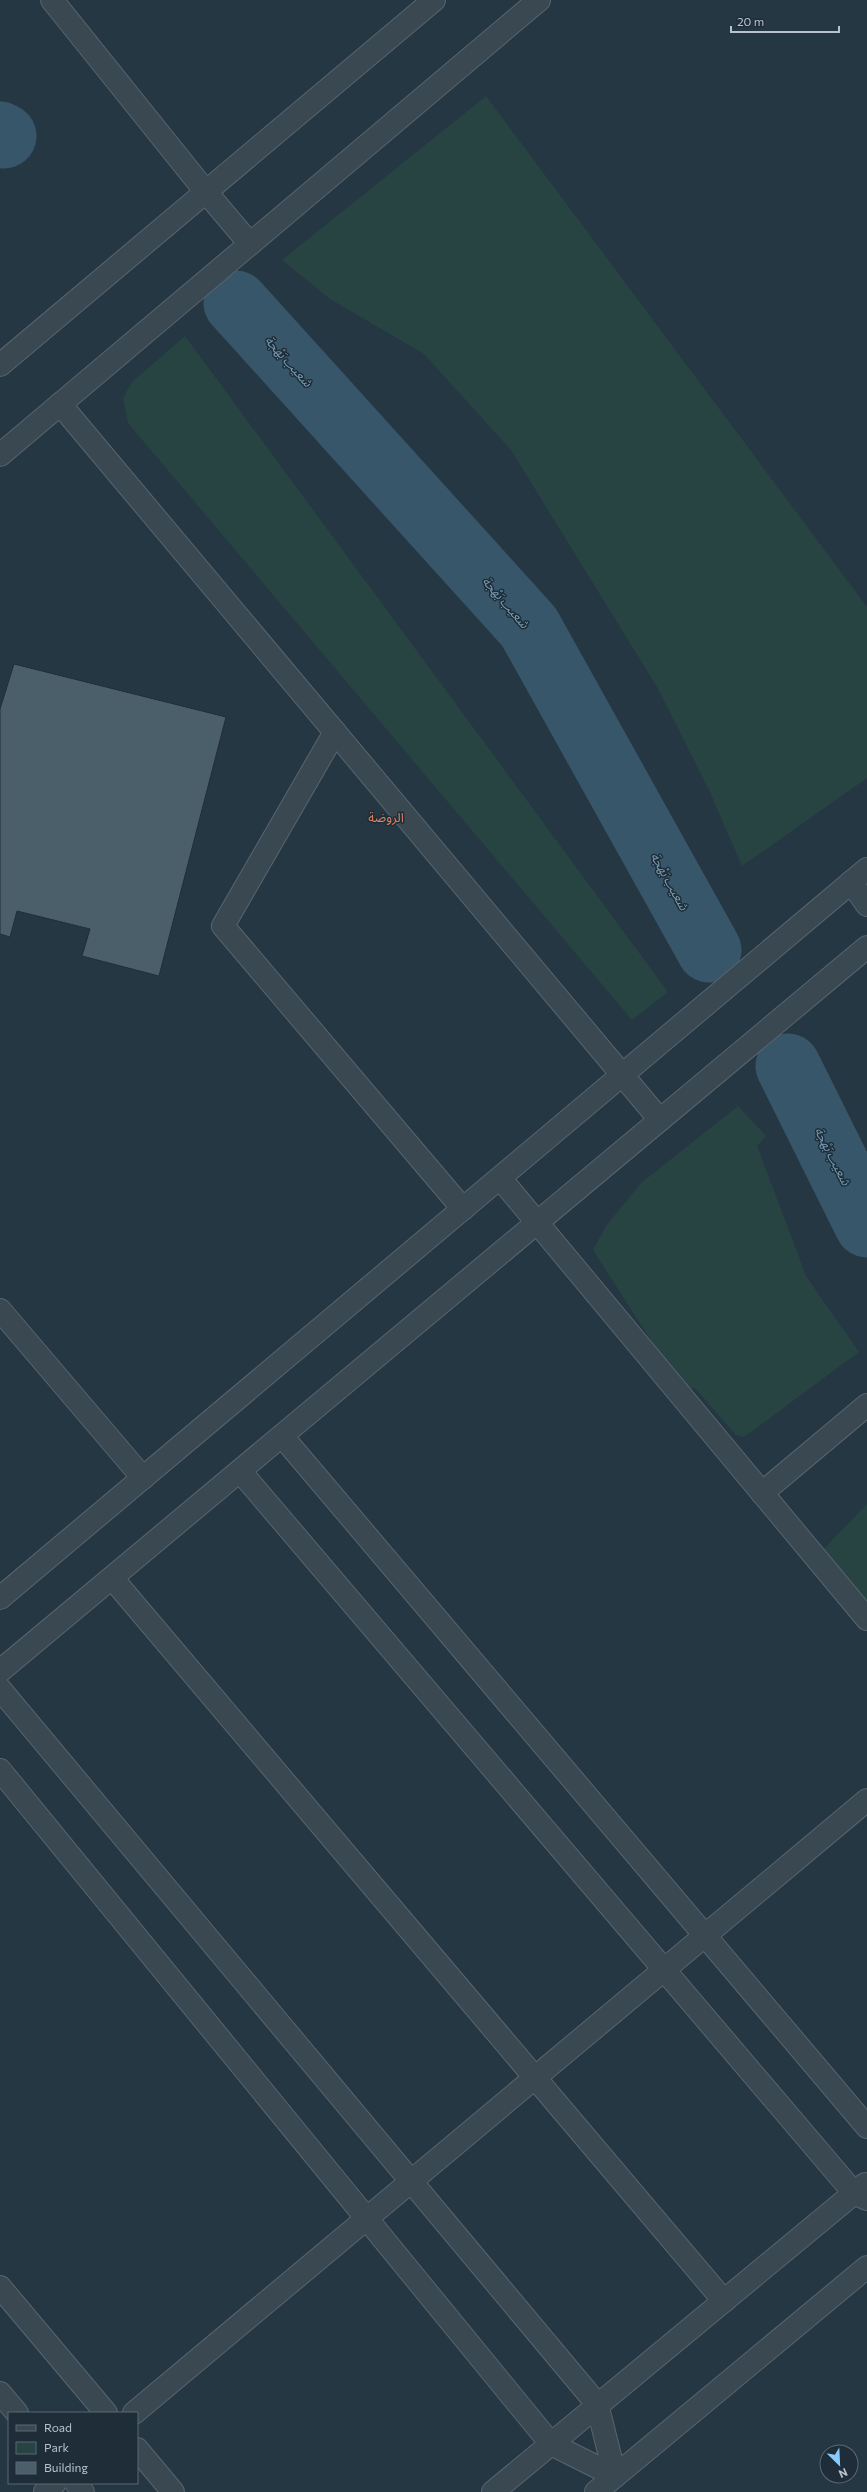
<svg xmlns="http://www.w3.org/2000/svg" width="867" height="2492" font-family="Commissioner,'Noto Sans Arabic',sans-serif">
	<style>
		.green { fill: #274442 }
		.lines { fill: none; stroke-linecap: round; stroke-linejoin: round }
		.river { stroke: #38566a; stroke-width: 65 }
		.building { fill: #4b5f6b; stroke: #202f3a }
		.minor-casing { stroke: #586570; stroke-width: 24 }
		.tertiary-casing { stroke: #586570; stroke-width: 24 }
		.minor { stroke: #3a4852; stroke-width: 22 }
		.tertiary { stroke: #3a4852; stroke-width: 22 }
		.labels { text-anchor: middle; stroke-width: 3; stroke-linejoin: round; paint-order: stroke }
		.water-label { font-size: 13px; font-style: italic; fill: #7598b0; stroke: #1e2d38 }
		.neighbourhood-label { font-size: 13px; fill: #da8363; stroke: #1e2d38 }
	</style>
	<rect width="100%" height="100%" fill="#253743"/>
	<g class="green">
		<polygon points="486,96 867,607 867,778 742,866 708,788 657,687 511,450 424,354 330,299 282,260"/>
		<polygon points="185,336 668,992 632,1020 128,423 123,398 132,382"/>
		<polygon points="738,1106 766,1136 757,1146 806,1276 859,1352 744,1437 736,1435 695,1388 683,1390 593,1250 606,1226 641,1183"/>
		<polygon points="867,1504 867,1603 822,1551"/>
	</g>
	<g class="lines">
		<g class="river">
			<polyline points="0,134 4,136"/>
			<polyline points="236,303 529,627 709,950"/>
			<polyline points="788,1066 867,1225"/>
		</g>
	</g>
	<polygon class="building" points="14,664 226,717 159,976 82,956 90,929 17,911 10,937 0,934 0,709"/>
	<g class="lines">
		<g class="minor-casing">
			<g id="minor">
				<polyline points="52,0 206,192 250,244"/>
				<polyline points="60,404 660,1120"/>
				<polyline points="335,732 223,926 463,1209"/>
				<polyline points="851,882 867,905"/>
				<polyline points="500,1178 867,1619"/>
				<polyline points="0,1310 143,1478"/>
				<polyline points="282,1436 867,2127"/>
				<polyline points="240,1471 854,2193 867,2199"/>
				<polyline points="762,1493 867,1405"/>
				<polyline points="112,1578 724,2301"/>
				<polyline points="0,1689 597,2404 615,2476 551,2444 0,1770"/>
				<polyline points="0,2287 106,2413"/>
				<polyline points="0,2393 17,2413"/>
				<polyline points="134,2413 867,1800"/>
				<polyline points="137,2449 173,2492"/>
				<polyline points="76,2483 83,2492"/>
				<polyline points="45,2492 55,2483"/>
				<polyline points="493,2492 865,2184"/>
				<polyline points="596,2492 867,2267"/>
			</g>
		</g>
		<g class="tertiary-casing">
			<g id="tertiary">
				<polyline points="0,365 434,0"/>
				<polyline points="0,455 539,0"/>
				<polyline points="0,1598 867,869"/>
				<polyline points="0,1671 867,947"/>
			</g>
		</g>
		<use href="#minor" class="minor"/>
		<use href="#tertiary" class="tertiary"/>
	</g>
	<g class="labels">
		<g class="water-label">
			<text transform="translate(289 361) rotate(48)" y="5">شعيب بَهْجة</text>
			<text transform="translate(506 602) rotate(49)" y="5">شعيب بَهْجة</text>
			<text transform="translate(670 881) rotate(61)" y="5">شعيب بَهْجة</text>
			<text transform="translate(833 1156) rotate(63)" y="5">شعيب بَهْجة</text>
		</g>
		<g class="neighbourhood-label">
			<text x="386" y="822">الروضة</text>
		</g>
	</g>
	<rect x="8" y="2412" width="130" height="72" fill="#1e2d38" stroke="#5b6973"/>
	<rect x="16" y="2425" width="20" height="6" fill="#3a4852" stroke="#5b6973"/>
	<text x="44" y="2432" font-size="12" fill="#b7c2cc">Road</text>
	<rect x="16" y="2442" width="20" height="12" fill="#274442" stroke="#5b6973"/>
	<text x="44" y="2452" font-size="12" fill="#b7c2cc">Park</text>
	<rect x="16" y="2462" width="20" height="12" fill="#4b5f6b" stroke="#5b6973"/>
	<text x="44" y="2472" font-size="12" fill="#b7c2cc">Building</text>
	<g transform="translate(839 2464) rotate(156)"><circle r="19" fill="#1e2d38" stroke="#5b6973"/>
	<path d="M0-3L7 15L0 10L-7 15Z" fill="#8bcafc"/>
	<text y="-6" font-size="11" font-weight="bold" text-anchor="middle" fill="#b7c2cc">N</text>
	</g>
	<path d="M731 26v6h108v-6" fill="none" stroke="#b7c2cc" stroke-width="2"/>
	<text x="737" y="26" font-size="12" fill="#b7c2cc" stroke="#1e2d38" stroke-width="3" paint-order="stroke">20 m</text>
</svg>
